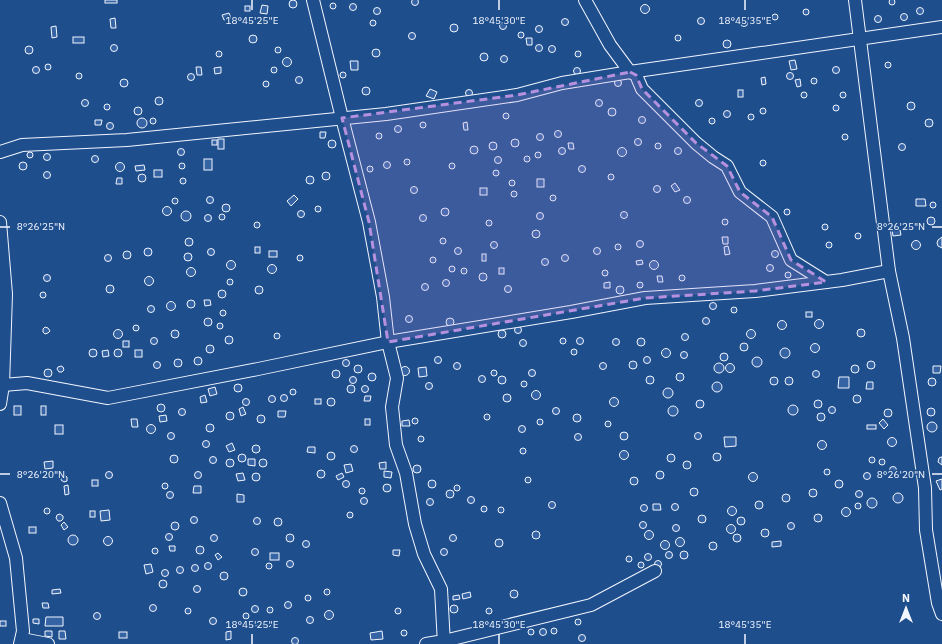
<svg xmlns="http://www.w3.org/2000/svg" width="942" height="644" font-family="'IBM Plex Sans',sans-serif">
	<style>
		.building { fill: #3563a3; stroke: #f2f6ff }
		.lines { fill: none; stroke-linecap: round; stroke-linejoin: round }
		.minor-casing { stroke: #f2f6ff; stroke-width: 14 }
		.minor { stroke: #1f4e8c; stroke-width: 12 }
		.marked { fill: #b691df; fill-opacity: 0.2; stroke: #b691df; stroke-width: 3; stroke-dasharray: 8 5; stroke-linejoin: round }
		.ticks { fill: none; stroke: #f2f6ff; stroke-width: 1.5 }
		.ticks-label { font-size: 10px; text-anchor: middle; fill: #f2f6ff; stroke: #1f4e8c; stroke-width: 3; stroke-linejoin: round; paint-order: stroke }
	</style>
	<rect width="100%" height="100%" fill="#1f4e8c"/>
	<g class="building">
		<circle cx="415" cy="2" r="3.5"/>
		<circle cx="892" cy="2" r="3"/>
		<circle cx="293" cy="4" r="4"/>
		<rect x="105" y="0" width="12" height="3"/>
		<circle cx="333" cy="6" r="3"/>
		<circle cx="353" cy="7" r="3.5"/>
		<circle cx="645" cy="9" r="4.5"/>
		<polygon points="262,5 268,6 267,14 260,13"/>
		<rect x="245" y="6" width="5" height="5"/>
		<circle cx="920" cy="11" r="3.5"/>
		<circle cx="377" cy="11" r="3.5"/>
		<circle cx="806" cy="12" r="3"/>
		<polygon points="229,13 231,18 224,20 222,15"/>
		<circle cx="904" cy="17" r="3.5"/>
		<circle cx="775" cy="17" r="3"/>
		<circle cx="878" cy="19" r="3.5"/>
		<circle cx="701" cy="21" r="3.5"/>
		<polygon points="115,18 116,28 111,28 110,19"/>
		<circle cx="565" cy="22" r="3.5"/>
		<circle cx="744" cy="23" r="3.5"/>
		<circle cx="373" cy="23" r="3"/>
		<circle cx="503" cy="26" r="3.5"/>
		<circle cx="454" cy="28" r="4"/>
		<circle cx="539" cy="29" r="3.5"/>
		<polygon points="56,26 57,37 52,38 51,27"/>
		<circle cx="521" cy="35" r="3"/>
		<circle cx="412" cy="36" r="3.5"/>
		<circle cx="253" cy="39" r="4"/>
		<circle cx="678" cy="38" r="3"/>
		<rect x="73" y="37" width="11" height="6"/>
		<polygon points="526,38 532,38 532,45 527,45"/>
		<circle cx="727" cy="44" r="4"/>
		<circle cx="539" cy="48" r="3.5"/>
		<circle cx="114" cy="48" r="3.5"/>
		<circle cx="552" cy="49" r="3.5"/>
		<circle cx="29" cy="50" r="4"/>
		<circle cx="278" cy="50" r="3"/>
		<circle cx="376" cy="53" r="4"/>
		<circle cx="219" cy="54" r="3"/>
		<circle cx="578" cy="54" r="3"/>
		<circle cx="484" cy="57" r="4"/>
		<circle cx="504" cy="59" r="3.5"/>
		<circle cx="287" cy="62" r="4.5"/>
		<polygon points="795,60 797,69 791,70 789,61"/>
		<polygon points="350,61 358,61 358,70 351,70"/>
		<circle cx="888" cy="65" r="3"/>
		<circle cx="48" cy="67" r="3"/>
		<circle cx="36" cy="70" r="3.5"/>
		<circle cx="836" cy="70" r="3.5"/>
		<polygon points="196,67 201,67 202,75 197,75"/>
		<polygon points="221,67 221,73 215,74 214,68"/>
		<circle cx="274" cy="70" r="3"/>
		<circle cx="577" cy="71" r="3.5"/>
		<circle cx="343" cy="75" r="3"/>
		<circle cx="790" cy="76" r="3.5"/>
		<circle cx="79" cy="76" r="3"/>
		<circle cx="191" cy="77" r="3.5"/>
		<circle cx="299" cy="80" r="3.5"/>
		<polygon points="765,77 766,84 762,85 761,78"/>
		<circle cx="814" cy="81" r="3"/>
		<polygon points="800,79 801,86 797,87 795,80"/>
		<circle cx="124" cy="83" r="4"/>
		<circle cx="618" cy="83" r="3.5"/>
		<circle cx="266" cy="84" r="3"/>
		<circle cx="366" cy="91" r="4"/>
		<polygon points="430,89 437,92 434,99 426,96"/>
		<circle cx="469" cy="93" r="3.5"/>
		<rect x="738" y="90" width="5" height="7"/>
		<circle cx="804" cy="95" r="3"/>
		<circle cx="843" cy="95" r="3"/>
		<circle cx="159" cy="101" r="4"/>
		<circle cx="599" cy="103" r="3.5"/>
		<circle cx="699" cy="103" r="3.5"/>
		<circle cx="85" cy="103" r="3.5"/>
		<circle cx="911" cy="106" r="4"/>
		<circle cx="107" cy="107" r="3"/>
		<circle cx="836" cy="108" r="3"/>
		<circle cx="138" cy="111" r="4"/>
		<circle cx="763" cy="111" r="3"/>
		<circle cx="612" cy="112" r="4"/>
		<circle cx="727" cy="114" r="3.5"/>
		<circle cx="506" cy="116" r="3"/>
		<circle cx="751" cy="117" r="3"/>
		<circle cx="642" cy="120" r="3.5"/>
		<circle cx="153" cy="121" r="3"/>
		<circle cx="712" cy="121" r="3"/>
		<circle cx="142" cy="123" r="5"/>
		<circle cx="929" cy="123" r="4"/>
		<polygon points="95,120 102,120 101,125 95,125"/>
		<polygon points="467,122 468,130 464,130 463,123"/>
		<circle cx="423" cy="125" r="3"/>
		<circle cx="110" cy="126" r="3.5"/>
		<circle cx="398" cy="129" r="3.5"/>
		<circle cx="558" cy="134" r="3.5"/>
		<polygon points="320,132 326,132 325,138 320,138"/>
		<circle cx="379" cy="136" r="3"/>
		<circle cx="540" cy="137" r="3.5"/>
		<circle cx="845" cy="137" r="3"/>
		<circle cx="638" cy="142" r="3.5"/>
		<circle cx="515" cy="143" r="4"/>
		<rect x="218" y="139" width="6" height="10"/>
		<rect x="212" y="140" width="5" height="5"/>
		<circle cx="332" cy="144" r="4"/>
		<circle cx="493" cy="146" r="4"/>
		<circle cx="658" cy="146" r="3"/>
		<polygon points="568,143 573,143 574,149 569,149"/>
		<circle cx="902" cy="147" r="3.5"/>
		<circle cx="474" cy="150" r="4"/>
		<circle cx="678" cy="151" r="3.5"/>
		<circle cx="562" cy="151" r="3.5"/>
		<circle cx="622" cy="152" r="4.5"/>
		<circle cx="181" cy="152" r="3.5"/>
		<circle cx="538" cy="155" r="3"/>
		<circle cx="30" cy="155" r="3"/>
		<circle cx="47" cy="157" r="3.5"/>
		<circle cx="95" cy="159" r="3.5"/>
		<circle cx="527" cy="159" r="3"/>
		<circle cx="498" cy="160" r="3.5"/>
		<circle cx="407" cy="162" r="3"/>
		<rect x="204" y="159" width="8" height="11"/>
		<circle cx="763" cy="163" r="3"/>
		<circle cx="387" cy="165" r="3.5"/>
		<circle cx="23" cy="166" r="4"/>
		<circle cx="120" cy="167" r="4.5"/>
		<circle cx="182" cy="166" r="3"/>
		<circle cx="452" cy="166" r="3"/>
		<polygon points="144,165 145,170 136,171 135,166"/>
		<circle cx="582" cy="169" r="3.5"/>
		<circle cx="370" cy="169" r="3"/>
		<circle cx="496" cy="173" r="3"/>
		<rect x="154" y="170" width="8" height="7"/>
		<circle cx="47" cy="175" r="3.5"/>
		<circle cx="326" cy="176" r="4"/>
		<circle cx="142" cy="178" r="4"/>
		<circle cx="611" cy="177" r="3"/>
		<circle cx="310" cy="180" r="4"/>
		<polygon points="117,178 122,178 122,184 116,184"/>
		<circle cx="183" cy="181" r="3"/>
		<rect x="537" y="179" width="7" height="8"/>
		<circle cx="512" cy="183" r="3"/>
		<polygon points="675,183 680,190 675,192 671,186"/>
		<circle cx="657" cy="189" r="3.5"/>
		<circle cx="414" cy="190" r="3.5"/>
		<rect x="480" y="188" width="7" height="7"/>
		<circle cx="514" cy="194" r="3"/>
		<polygon points="294,195 298,199 291,206 287,201"/>
		<circle cx="553" cy="198" r="3"/>
		<circle cx="687" cy="200" r="3.5"/>
		<circle cx="210" cy="200" r="3.5"/>
		<circle cx="175" cy="201" r="3"/>
		<polygon points="916,199 925,199 926,206 916,206"/>
		<circle cx="933" cy="205" r="3"/>
		<circle cx="226" cy="208" r="4"/>
		<circle cx="318" cy="209" r="3"/>
		<circle cx="167" cy="211" r="4.5"/>
		<circle cx="445" cy="212" r="4"/>
		<circle cx="787" cy="212" r="3"/>
		<circle cx="301" cy="214" r="3.5"/>
		<circle cx="186" cy="216" r="5"/>
		<circle cx="624" cy="215" r="3.5"/>
		<circle cx="540" cy="216" r="3.5"/>
		<circle cx="222" cy="217" r="3"/>
		<circle cx="208" cy="218" r="3.5"/>
		<circle cx="423" cy="218" r="3.5"/>
		<circle cx="931" cy="221" r="4"/>
		<circle cx="725" cy="222" r="3"/>
		<circle cx="489" cy="223" r="3"/>
		<circle cx="257" cy="225" r="3"/>
		<circle cx="825" cy="227" r="3"/>
		<polygon points="892,230 900,230 901,235 893,236"/>
		<circle cx="536" cy="234" r="4"/>
		<circle cx="858" cy="236" r="3"/>
		<polygon points="722,237 728,237 728,244 723,244"/>
		<polygon points="942,237 942,248 938,246 937,243 938,240"/>
		<circle cx="443" cy="241" r="3"/>
		<circle cx="189" cy="242" r="4"/>
		<circle cx="640" cy="244" r="3.5"/>
		<circle cx="916" cy="245" r="4.5"/>
		<circle cx="494" cy="245" r="3.5"/>
		<circle cx="829" cy="245" r="3"/>
		<circle cx="618" cy="247" r="3"/>
		<polygon points="728,246 730,254 725,255 724,247"/>
		<rect x="255" y="247" width="5" height="6"/>
		<circle cx="597" cy="251" r="3.5"/>
		<circle cx="458" cy="251" r="3.5"/>
		<circle cx="148" cy="252" r="4"/>
		<circle cx="211" cy="252" r="3.5"/>
		<circle cx="775" cy="254" r="3.5"/>
		<rect x="269" y="251" width="8" height="6"/>
		<circle cx="127" cy="255" r="4"/>
		<circle cx="188" cy="257" r="4"/>
		<rect x="482" y="254" width="4" height="7"/>
		<circle cx="565" cy="258" r="3.5"/>
		<circle cx="108" cy="258" r="3.5"/>
		<circle cx="300" cy="258" r="3"/>
		<circle cx="433" cy="260" r="3"/>
		<circle cx="545" cy="262" r="3.5"/>
		<polygon points="642,260 643,264 637,265 636,261"/>
		<circle cx="231" cy="265" r="4.5"/>
		<circle cx="654" cy="265" r="4.5"/>
		<circle cx="272" cy="269" r="4.5"/>
		<circle cx="770" cy="268" r="3.5"/>
		<circle cx="452" cy="269" r="3"/>
		<circle cx="191" cy="272" r="4.5"/>
		<rect x="499" y="268" width="5" height="6"/>
		<circle cx="464" cy="271" r="3"/>
		<circle cx="605" cy="273" r="3"/>
		<circle cx="788" cy="275" r="3"/>
		<circle cx="483" cy="277" r="4"/>
		<circle cx="47" cy="278" r="3.5"/>
		<circle cx="682" cy="278" r="3"/>
		<polygon points="657,276 662,276 663,282 658,282"/>
		<circle cx="149" cy="281" r="4.5"/>
		<circle cx="230" cy="282" r="3"/>
		<circle cx="446" cy="283" r="3.5"/>
		<circle cx="640" cy="285" r="3"/>
		<polygon points="610,282 610,288 604,288 604,283"/>
		<circle cx="425" cy="287" r="3.5"/>
		<circle cx="110" cy="289" r="4"/>
		<circle cx="508" cy="289" r="3.5"/>
		<circle cx="620" cy="290" r="4"/>
		<circle cx="259" cy="290" r="4"/>
		<circle cx="222" cy="294" r="4"/>
		<circle cx="43" cy="295" r="3"/>
		<circle cx="191" cy="304" r="4"/>
		<polygon points="204,300 210,300 211,305 205,306"/>
		<circle cx="171" cy="306" r="4.5"/>
		<circle cx="713" cy="306" r="3.5"/>
		<circle cx="151" cy="309" r="3.5"/>
		<circle cx="734" cy="310" r="3"/>
		<circle cx="223" cy="313" r="3"/>
		<rect x="806" y="312" width="6" height="5"/>
		<circle cx="409" cy="319" r="3.5"/>
		<circle cx="706" cy="321" r="3.5"/>
		<circle cx="450" cy="322" r="4"/>
		<circle cx="208" cy="322" r="4"/>
		<circle cx="819" cy="324" r="4.5"/>
		<circle cx="782" cy="325" r="4.5"/>
		<circle cx="220" cy="326" r="3"/>
		<circle cx="136" cy="328" r="3"/>
		<circle cx="518" cy="330" r="3.5"/>
		<polygon points="45,327 48,328 50,331 48,333 45,334 43,332 43,329"/>
		<circle cx="861" cy="333" r="4"/>
		<circle cx="751" cy="334" r="4.5"/>
		<circle cx="118" cy="334" r="4.5"/>
		<circle cx="502" cy="334" r="4"/>
		<circle cx="175" cy="334" r="4"/>
		<circle cx="277" cy="336" r="3"/>
		<circle cx="685" cy="337" r="3.5"/>
		<circle cx="229" cy="340" r="4"/>
		<circle cx="154" cy="341" r="3.5"/>
		<circle cx="580" cy="341" r="3.5"/>
		<circle cx="563" cy="341" r="3"/>
		<circle cx="641" cy="342" r="4"/>
		<circle cx="616" cy="342" r="3.5"/>
		<circle cx="523" cy="343" r="3.5"/>
		<rect x="123" y="341" width="6" height="6"/>
		<circle cx="744" cy="347" r="4"/>
		<circle cx="815" cy="348" r="4.5"/>
		<circle cx="210" cy="349" r="4"/>
		<circle cx="785" cy="353" r="5"/>
		<circle cx="666" cy="353" r="4.5"/>
		<circle cx="93" cy="353" r="4"/>
		<circle cx="574" cy="352" r="3"/>
		<circle cx="118" cy="353" r="4"/>
		<polygon points="108,350 109,356 103,357 102,351"/>
		<rect x="135" y="350" width="7" height="7"/>
		<circle cx="684" cy="355" r="3.5"/>
		<circle cx="724" cy="357" r="4"/>
		<circle cx="438" cy="360" r="3.5"/>
		<circle cx="647" cy="360" r="3.5"/>
		<circle cx="757" cy="362" r="5"/>
		<circle cx="198" cy="361" r="4"/>
		<circle cx="178" cy="363" r="4"/>
		<circle cx="346" cy="363" r="3.5"/>
		<circle cx="871" cy="365" r="4"/>
		<circle cx="633" cy="365" r="4"/>
		<circle cx="157" cy="365" r="3.5"/>
		<circle cx="457" cy="366" r="3.5"/>
		<circle cx="603" cy="366" r="3.5"/>
		<circle cx="719" cy="368" r="5"/>
		<circle cx="730" cy="368" r="4.5"/>
		<circle cx="855" cy="369" r="4"/>
		<circle cx="358" cy="369" r="4"/>
		<polygon points="61,366 63,367 64,370 62,372 59,372 57,369 58,367"/>
		<polygon points="933,366 941,366 940,373 933,373"/>
		<circle cx="405" cy="371" r="4.5"/>
		<polygon points="426,367 427,376 419,377 418,368"/>
		<circle cx="48" cy="373" r="4"/>
		<circle cx="532" cy="373" r="3.5"/>
		<circle cx="494" cy="373" r="3"/>
		<circle cx="336" cy="374" r="4"/>
		<circle cx="816" cy="374" r="3.5"/>
		<circle cx="680" cy="377" r="4"/>
		<circle cx="372" cy="377" r="4"/>
		<circle cx="482" cy="379" r="3.5"/>
		<circle cx="502" cy="380" r="4"/>
		<circle cx="650" cy="380" r="4"/>
		<circle cx="353" cy="380" r="3.5"/>
		<circle cx="774" cy="381" r="4"/>
		<polygon points="839,377 849,377 849,388 838,388"/>
		<circle cx="789" cy="381" r="4"/>
		<circle cx="932" cy="382" r="4"/>
		<circle cx="524" cy="384" r="3"/>
		<polygon points="867,382 873,382 873,389 866,389"/>
		<circle cx="717" cy="387" r="5"/>
		<circle cx="429" cy="386" r="3.5"/>
		<circle cx="238" cy="388" r="4"/>
		<circle cx="351" cy="389" r="4"/>
		<circle cx="365" cy="389" r="3.5"/>
		<polygon points="215,387 217,394 210,396 208,389"/>
		<circle cx="668" cy="393" r="5"/>
		<circle cx="293" cy="392" r="3"/>
		<circle cx="536" cy="395" r="4.5"/>
		<circle cx="507" cy="398" r="4"/>
		<circle cx="284" cy="398" r="3.5"/>
		<polygon points="205,395 207,402 201,403 200,397"/>
		<circle cx="857" cy="399" r="4"/>
		<circle cx="272" cy="399" r="3.5"/>
		<polygon points="365,396 371,396 370,401 364,401"/>
		<circle cx="614" cy="402" r="4.5"/>
		<circle cx="331" cy="402" r="4"/>
		<circle cx="246" cy="402" r="3.5"/>
		<rect x="315" y="399" width="6" height="5"/>
		<circle cx="700" cy="404" r="4"/>
		<circle cx="818" cy="404" r="4"/>
		<circle cx="161" cy="408" r="4"/>
		<circle cx="793" cy="410" r="5"/>
		<rect x="14" y="406" width="7" height="9"/>
		<rect x="41" y="406" width="5" height="9"/>
		<circle cx="673" cy="411" r="5"/>
		<circle cx="832" cy="410" r="3.5"/>
		<polygon points="243,407 246,414 241,416 239,409"/>
		<circle cx="556" cy="411" r="3.5"/>
		<circle cx="931" cy="412" r="4"/>
		<circle cx="182" cy="412" r="3.5"/>
		<circle cx="888" cy="413" r="4"/>
		<polygon points="278,411 286,411 285,417 278,417"/>
		<circle cx="230" cy="416" r="4"/>
		<circle cx="821" cy="417" r="4"/>
		<circle cx="487" cy="417" r="3"/>
		<circle cx="577" cy="418" r="4"/>
		<polygon points="166,415 167,421 160,422 159,416"/>
		<circle cx="261" cy="419" r="4"/>
		<circle cx="415" cy="421" r="3"/>
		<polygon points="131,419 137,419 138,427 132,427"/>
		<rect x="365" y="419" width="5" height="6"/>
		<polygon points="883,419 888,425 884,429 879,423"/>
		<circle cx="540" cy="422" r="3"/>
		<polygon points="409,420 410,426 402,426 402,421"/>
		<circle cx="608" cy="424" r="3"/>
		<circle cx="932" cy="427" r="5"/>
		<circle cx="210" cy="428" r="4"/>
		<circle cx="151" cy="429" r="4.5"/>
		<rect x="55" y="425" width="8" height="9"/>
		<rect x="867" y="425" width="9" height="4"/>
		<circle cx="522" cy="429" r="3.5"/>
		<circle cx="624" cy="436" r="4"/>
		<circle cx="171" cy="436" r="3.5"/>
		<circle cx="698" cy="436" r="3.5"/>
		<circle cx="578" cy="437" r="3.5"/>
		<circle cx="421" cy="439" r="3"/>
		<polygon points="724,437 736,437 736,446 725,447"/>
		<circle cx="892" cy="442" r="4.5"/>
		<circle cx="206" cy="444" r="3.5"/>
		<circle cx="822" cy="445" r="4.5"/>
		<polygon points="232,443 235,450 229,452 226,446"/>
		<circle cx="256" cy="449" r="4"/>
		<circle cx="354" cy="449" r="3.5"/>
		<polygon points="308,447 315,447 315,453 307,452"/>
		<circle cx="523" cy="451" r="3"/>
		<circle cx="624" cy="455" r="4.5"/>
		<circle cx="331" cy="456" r="4"/>
		<circle cx="717" cy="457" r="4"/>
		<circle cx="671" cy="458" r="4"/>
		<circle cx="242" cy="458" r="4"/>
		<circle cx="174" cy="459" r="4"/>
		<circle cx="213" cy="460" r="3.5"/>
		<circle cx="872" cy="460" r="3"/>
		<polygon points="941,457 942,457 942,465 938,462 939,458"/>
		<polygon points="248,459 255,459 255,466 248,465"/>
		<circle cx="882" cy="462" r="3"/>
		<circle cx="263" cy="463" r="4"/>
		<circle cx="230" cy="463" r="4"/>
		<circle cx="687" cy="465" r="4"/>
		<polygon points="53,461 53,468 45,469 44,462"/>
		<polygon points="386,462 386,469 380,469 379,463"/>
		<polygon points="351,464 353,471 346,473 344,465"/>
		<circle cx="417" cy="469" r="4"/>
		<circle cx="893" cy="470" r="3.5"/>
		<circle cx="827" cy="472" r="3"/>
		<circle cx="321" cy="474" r="4"/>
		<polygon points="384,471 392,472 391,478 384,477"/>
		<circle cx="660" cy="475" r="4"/>
		<circle cx="198" cy="475" r="3.5"/>
		<circle cx="109" cy="475" r="3.5"/>
		<circle cx="867" cy="476" r="3.5"/>
		<circle cx="753" cy="477" r="4.5"/>
		<polygon points="243,473 245,480 238,481 236,474"/>
		<polygon points="342,473 344,477 338,480 336,476"/>
		<circle cx="256" cy="477" r="4"/>
		<polygon points="64,475 67,477 67,481 64,482 61,480 61,477"/>
		<circle cx="528" cy="480" r="3"/>
		<circle cx="634" cy="481" r="4"/>
		<polygon points="942,479 942,489 940,490 936,481"/>
		<circle cx="432" cy="484" r="4"/>
		<rect x="92" y="480" width="6" height="6"/>
		<circle cx="839" cy="484" r="4"/>
		<circle cx="346" cy="484" r="3.5"/>
		<circle cx="165" cy="486" r="3"/>
		<circle cx="387" cy="488" r="4"/>
		<polygon points="68,485 69,494 65,495 64,486"/>
		<circle cx="457" cy="488" r="3"/>
		<polygon points="194,486 201,486 201,493 193,493"/>
		<circle cx="694" cy="492" r="4"/>
		<circle cx="362" cy="491" r="3"/>
		<circle cx="813" cy="493" r="4"/>
		<circle cx="450" cy="494" r="4"/>
		<circle cx="859" cy="494" r="3.5"/>
		<circle cx="170" cy="495" r="3.5"/>
		<circle cx="898" cy="498" r="5"/>
		<polygon points="237,494 244,495 244,502 237,502"/>
		<circle cx="786" cy="498" r="4"/>
		<circle cx="471" cy="500" r="3.5"/>
		<circle cx="364" cy="501" r="3.5"/>
		<circle cx="872" cy="503" r="5"/>
		<circle cx="430" cy="502" r="3.5"/>
		<circle cx="759" cy="505" r="4"/>
		<circle cx="552" cy="505" r="3.5"/>
		<circle cx="858" cy="506" r="3"/>
		<circle cx="675" cy="507" r="3.5"/>
		<polygon points="653,504 660,504 661,510 653,510"/>
		<circle cx="644" cy="508" r="3.5"/>
		<circle cx="484" cy="509" r="3"/>
		<circle cx="732" cy="511" r="4.5"/>
		<circle cx="501" cy="510" r="3"/>
		<circle cx="846" cy="512" r="4.5"/>
		<circle cx="47" cy="511" r="3"/>
		<polygon points="109,510 110,520 101,521 100,511"/>
		<rect x="90" y="511" width="5" height="6"/>
		<circle cx="350" cy="515" r="3"/>
		<polygon points="60,514 63,516 63,519 61,521 58,521 56,518 57,515"/>
		<circle cx="818" cy="518" r="4"/>
		<circle cx="702" cy="519" r="4"/>
		<circle cx="194" cy="520" r="3.5"/>
		<circle cx="741" cy="521" r="4"/>
		<circle cx="257" cy="521" r="3.5"/>
		<circle cx="278" cy="522" r="4"/>
		<circle cx="643" cy="525" r="3.5"/>
		<polygon points="64,522 68,527 64,530 61,525"/>
		<circle cx="175" cy="526" r="4"/>
		<circle cx="791" cy="526" r="3.5"/>
		<circle cx="676" cy="528" r="3.5"/>
		<circle cx="731" cy="529" r="4.5"/>
		<rect x="29" y="527" width="7" height="6"/>
		<circle cx="765" cy="533" r="4"/>
		<circle cx="649" cy="535" r="4.5"/>
		<circle cx="536" cy="535" r="4"/>
		<circle cx="169" cy="537" r="3.5"/>
		<circle cx="737" cy="538" r="4"/>
		<circle cx="290" cy="538" r="4"/>
		<circle cx="214" cy="538" r="3.5"/>
		<circle cx="453" cy="538" r="3.5"/>
		<circle cx="73" cy="540" r="5"/>
		<circle cx="108" cy="541" r="4.5"/>
		<circle cx="680" cy="542" r="4.5"/>
		<circle cx="499" cy="543" r="4"/>
		<circle cx="306" cy="544" r="3.5"/>
		<circle cx="665" cy="545" r="4.5"/>
		<polygon points="781,541 781,546 772,547 772,542"/>
		<circle cx="713" cy="546" r="4"/>
		<polygon points="169,546 175,546 175,551 170,551"/>
		<circle cx="200" cy="550" r="4"/>
		<circle cx="155" cy="551" r="3"/>
		<circle cx="255" cy="552" r="3.5"/>
		<circle cx="444" cy="552" r="3.5"/>
		<polygon points="393,550 400,550 399,556 393,555"/>
		<circle cx="684" cy="555" r="4"/>
		<circle cx="669" cy="555" r="3.5"/>
		<polygon points="218,553 222,557 218,560 215,555"/>
		<rect x="270" y="553" width="9" height="7"/>
		<circle cx="648" cy="557" r="3.5"/>
		<circle cx="629" cy="559" r="3"/>
		<circle cx="658" cy="564" r="3.5"/>
		<circle cx="290" cy="564" r="3.5"/>
		<circle cx="641" cy="565" r="3"/>
		<circle cx="208" cy="566" r="3.5"/>
		<circle cx="269" cy="566" r="3"/>
		<polygon points="151,564 153,572 146,574 144,565"/>
		<circle cx="195" cy="568" r="3.5"/>
		<circle cx="180" cy="570" r="3.5"/>
		<circle cx="165" cy="573" r="3.5"/>
		<circle cx="224" cy="576" r="4"/>
		<circle cx="163" cy="584" r="4"/>
		<circle cx="197" cy="589" r="3.5"/>
		<circle cx="243" cy="592" r="4"/>
		<circle cx="327" cy="592" r="3"/>
		<polygon points="60,589 61,593 52,594 52,590"/>
		<circle cx="514" cy="594" r="4"/>
		<polygon points="470,592 471,597 463,599 462,594"/>
		<polygon points="459,595 460,599 453,600 453,596"/>
		<circle cx="308" cy="598" r="3"/>
		<circle cx="288" cy="605" r="3.5"/>
		<polygon points="42,603 48,603 49,608 43,608"/>
		<circle cx="153" cy="608" r="3.5"/>
		<circle cx="454" cy="609" r="4"/>
		<circle cx="255" cy="609" r="3.5"/>
		<circle cx="270" cy="610" r="3"/>
		<circle cx="188" cy="611" r="3"/>
		<circle cx="489" cy="611" r="3"/>
		<circle cx="398" cy="611" r="3"/>
		<circle cx="329" cy="615" r="4.5"/>
		<circle cx="97" cy="616" r="3.5"/>
		<circle cx="246" cy="616" r="3"/>
		<circle cx="310" cy="620" r="3.5"/>
		<polygon points="46,617 63,617 63,626 45,626"/>
		<circle cx="213" cy="621" r="3.5"/>
		<circle cx="578" cy="622" r="3"/>
		<polygon points="33,619 39,619 39,624 33,623"/>
		<circle cx="259" cy="624" r="3.5"/>
		<rect x="0" y="621" width="6" height="5"/>
		<circle cx="268" cy="624" r="3"/>
		<circle cx="554" cy="631" r="3"/>
		<circle cx="543" cy="632" r="3.5"/>
		<circle cx="531" cy="632" r="3"/>
		<circle cx="404" cy="633" r="3"/>
		<polygon points="45,631 52,631 52,637 45,636"/>
		<polygon points="59,631 65,631 66,639 59,639"/>
		<polygon points="231,631 231,639 226,640 226,632"/>
		<polygon points="382,631 383,639 371,640 370,633"/>
		<rect x="119" y="632" width="8" height="6"/>
		<circle cx="582" cy="638" r="3.5"/>
		<circle cx="295" cy="641" r="3.5"/>
	</g>
	<g class="lines">
		<g class="minor-casing">
			<g id="minor">
				<polyline points="313,0 342,118 369,222 383,297 388,342 397,378 392,407 396,445 406,473 415,524 424,554 441,589 444,644"/>
				<polyline points="585,0 610,45 630,72 636,75 642,89 696,143 713,157 727,166 740,192 772,217 791,260 826,282"/>
				<polyline points="855,0 889,271 903,338 925,488 926,530 938,603 942,614"/>
				<polyline points="0,152 22,145 127,140 386,114 517,95 562,83 630,72 942,27"/>
				<polyline points="0,222 6,294 3,385 0,404"/>
				<polyline points="3,385 27,383 108,398 258,369 388,342 571,312 645,298 755,291 842,280 889,271"/>
				<polyline points="0,503 16,558 23,631 20,644"/>
				<polyline points="22,639 48,644"/>
				<polyline points="426,644 444,641 591,605 655,571"/>
			</g>
		</g>
		<use href="#minor" class="minor"/>
	</g>
	<path class="marked" d="M 630,72 L 636,75 L 642,89 L 696,143 L 727,166 L 740,192 L 772,217 L 791,260 L 826,282 L 755,291 L 645,298 L 388,342 L 369,222 L 342,118 L 517,95 Z"/>
	<path class="ticks" d="M 252,0 L 252,10M 499,0 L 499,10M 745,0 L 745,10M 0,227 L 10,227M 932,227 L 942,227M 0,474 L 10,474M 932,474 L 942,474M 252,634 L 252,644M 499,634 L 499,644M 745,634 L 745,644"/>
	<g class="ticks-label">
		<text x="252" y="24">18°45'25"E</text>
		<text x="499" y="24">18°45'30"E</text>
		<text x="745" y="24">18°45'35"E</text>
		<text x="41" y="230">8°26'25"N</text>
		<text x="901" y="230">8°26'25"N</text>
		<text x="41" y="478">8°26'20"N</text>
		<text x="901" y="478">8°26'20"N</text>
		<text x="252" y="628">18°45'25"E</text>
		<text x="499" y="628">18°45'30"E</text>
		<text x="745" y="628">18°45'35"E</text>
	</g>
	<g transform="translate(906 608)" stroke="#1f4e8c" stroke-width="3" paint-order="stroke">
	<path d="M0-3L7 15L0 10L-7 15Z" fill="#f2f6ff"/>
	<text y="-6" font-size="11" font-weight="bold" text-anchor="middle" fill="#f2f6ff">N</text>
	</g>
</svg>
